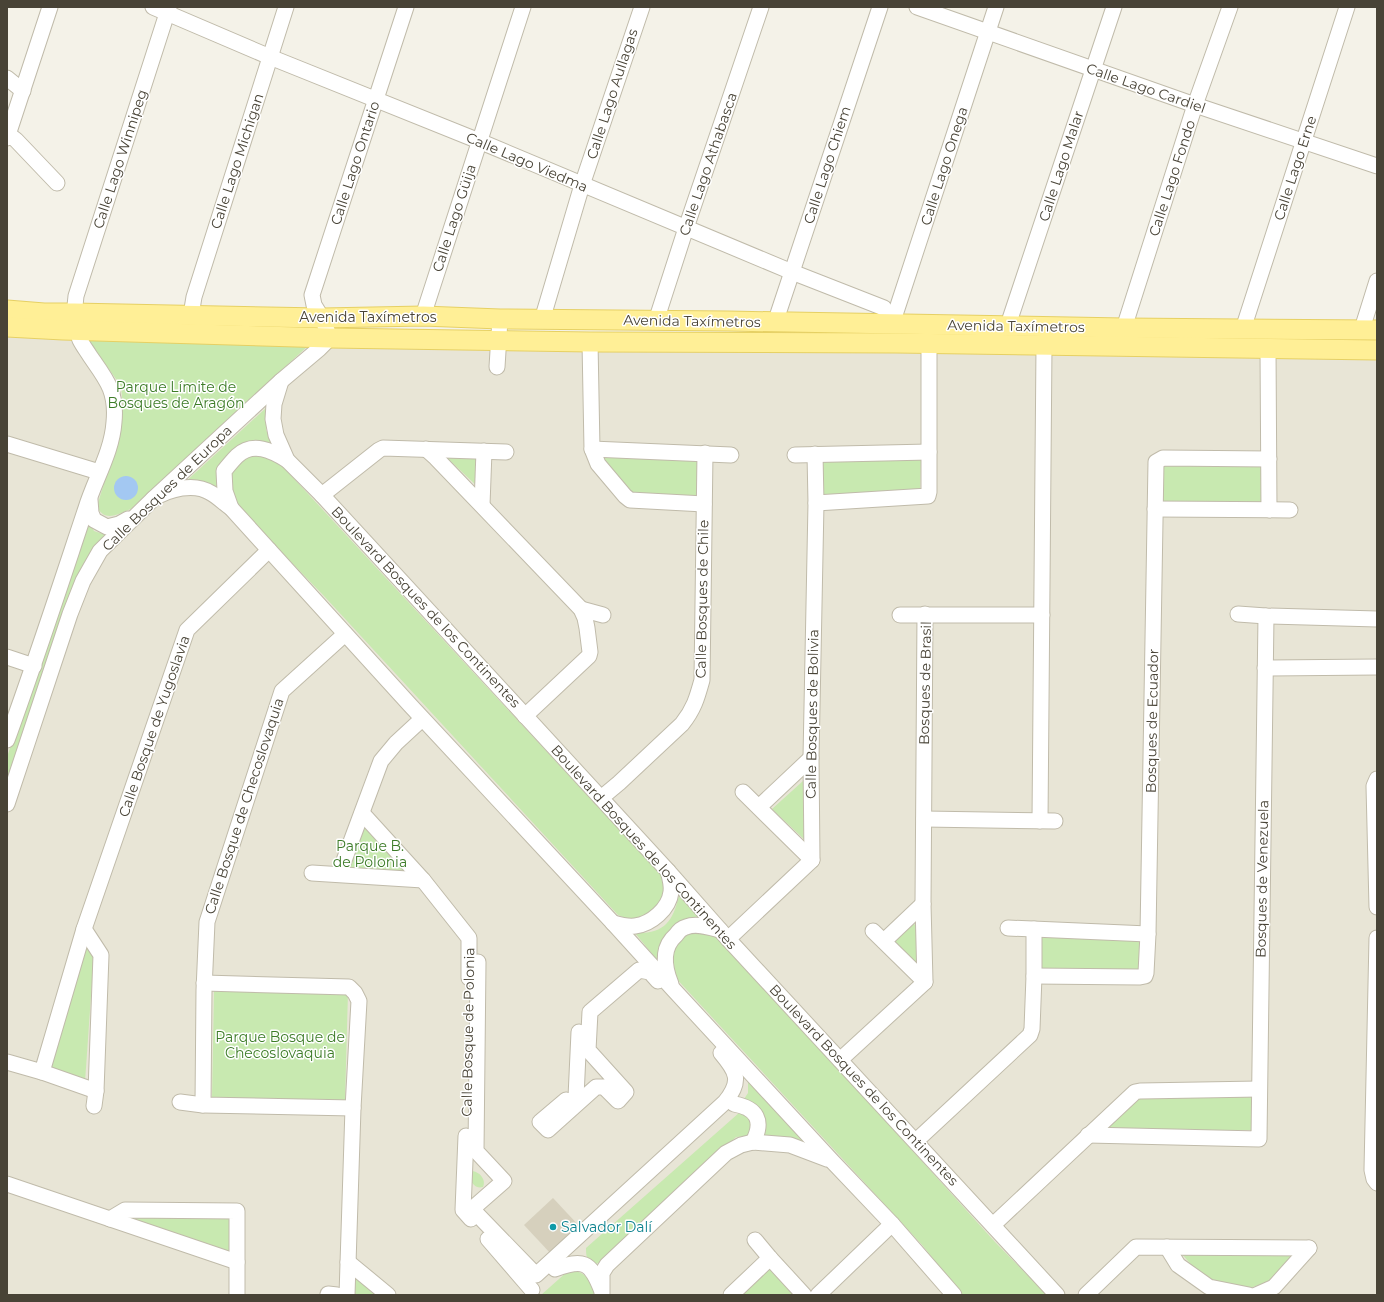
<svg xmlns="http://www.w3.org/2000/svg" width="1384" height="1302" font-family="Montserrat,sans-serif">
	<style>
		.residential { fill: #e8e5d6 }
		.green { fill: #c8e9b0 }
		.water { fill: #a3c8f2 }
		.building { fill: #d6d0bd }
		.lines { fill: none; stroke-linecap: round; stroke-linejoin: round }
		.minor-casing { stroke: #c0bbaa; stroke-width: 17 }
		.major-casing { stroke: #e6d064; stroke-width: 21 }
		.minor { stroke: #fff; stroke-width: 15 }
		.major { stroke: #ffef96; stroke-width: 19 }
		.culture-dot { fill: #0f9aa8; stroke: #fff; stroke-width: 1.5 }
		.labels { text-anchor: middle; stroke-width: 3; stroke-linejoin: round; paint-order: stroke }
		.street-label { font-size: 14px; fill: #484336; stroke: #fff }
		.park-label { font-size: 14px; fill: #3d7c28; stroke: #fff }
		.culture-label { font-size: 14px; fill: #0d838f; stroke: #fff; text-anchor: start }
	</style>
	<rect width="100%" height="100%" fill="#f4f2e8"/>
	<polygon class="residential" points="7,324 1377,354 1377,1295 7,1295"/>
	<g class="green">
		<path d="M 88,340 L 310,344 L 131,509 C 118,514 104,523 97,506 L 115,448 L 123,407 L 121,386 Z"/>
		<polygon points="267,407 266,430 274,446 242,448 218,493 182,485"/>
		<polygon points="442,453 472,454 478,461 479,488"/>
		<path d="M 252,454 L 273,456 L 662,876 L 664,890 L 662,901 L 648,916 L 630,920 L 618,915 L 324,596 L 233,502 C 230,478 228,466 252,454 Z"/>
		<polygon points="609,454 696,457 700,463 698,498 632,496 601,459"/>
		<polygon points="823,460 921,460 920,493 823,495"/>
		<polygon points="1160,466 1259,466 1267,472 1268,504 1166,506 1160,500"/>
		<polygon points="89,522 94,531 103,534 109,533 93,551 7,788 7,757 56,613"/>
		<polygon points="803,781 808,843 772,809"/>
		<polygon points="364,826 409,872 348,868"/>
		<path d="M 679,895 L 704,924 C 673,929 663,925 658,961 L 635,933 C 664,934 673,922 679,895 Z"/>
		<polygon points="914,924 918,927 916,947 917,962 912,965 894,948 895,940"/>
		<polygon points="705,929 719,939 882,1117 995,1242 1047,1295 962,1295 923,1246 674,976 671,969 675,940 686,931"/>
		<polygon points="1040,938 1137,938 1145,945 1144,971 1039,970"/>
		<polygon points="84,944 94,953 85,1082 40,1067"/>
		<polygon points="214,990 348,992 345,1101 212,1099"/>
		<polygon points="748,1081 821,1155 764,1137 764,1123 742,1102 748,1093"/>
		<polygon points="1255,1094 1255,1130 1102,1131 1135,1099"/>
		<path d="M 740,1112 L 751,1117 L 752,1133 L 746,1136 L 736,1137 L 603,1261 L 596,1264 C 587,1261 586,1258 586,1248 Z"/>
		<path d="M 470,1171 C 478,1170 487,1179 483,1187 C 476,1189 473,1184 469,1179 Z"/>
		<polygon points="135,1216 232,1217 231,1255 137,1224 135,1219"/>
		<polygon points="1181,1253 1297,1253 1272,1281 1246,1289 1201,1276"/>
		<polygon points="767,1265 799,1295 735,1295"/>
		<path d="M 568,1271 C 572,1272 578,1271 581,1273 C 589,1277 594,1286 594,1295 L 541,1295 Z"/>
		<polygon points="354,1273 380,1295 350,1295"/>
	</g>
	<circle class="water" cx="126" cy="488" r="12"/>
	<polygon class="building" points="553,1198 581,1228 552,1255 524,1225"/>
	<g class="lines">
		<g class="minor-casing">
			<g id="minor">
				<polyline points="153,7 270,57 479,141 792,272 884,308 889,315 892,324"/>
				<polyline points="917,7 1195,105 1377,166"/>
				<polyline points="7,78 23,91"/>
				<polyline points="8,134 16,140 57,183"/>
				<polyline points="7,138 50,7"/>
				<polyline points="191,315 194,297 286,7"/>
				<polyline points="423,316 523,7"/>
				<polyline points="542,320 582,185 642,7"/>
				<polyline points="656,321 686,228 761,7"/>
				<polyline points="775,323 880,7"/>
				<polyline points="892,324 996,7"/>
				<polyline points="1008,325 1114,7"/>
				<polyline points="1124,328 1195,105 1230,7"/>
				<polyline points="1243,329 1347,7"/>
				<polyline points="1362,329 1377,281"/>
				<polyline points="590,342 592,449 598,464 625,496 630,500 704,504"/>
				<polyline points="1268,349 1269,510"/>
				<polyline points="497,367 500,319"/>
				<polyline points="281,381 274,404 273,419 276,435 287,460 322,495 668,871 728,939 1057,1295"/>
				<polyline points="7,444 99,472"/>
				<polyline points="426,449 436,458 581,609 585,618 587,628 590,652 589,656 525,716"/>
				<polyline points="592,449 731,455"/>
				<polyline points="795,455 929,452"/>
				<polyline points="322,495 379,450 383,448 506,452"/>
				<path d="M 153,499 C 169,489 194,482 211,493 C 218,497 224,503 231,508 L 410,705 L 613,923 L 673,989 L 832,1161 L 892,1224 L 954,1295"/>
				<polyline points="90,500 91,513 94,520 107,527 119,524 128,519"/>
				<polyline points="816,503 928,496 929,492 929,352 930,344"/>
				<polyline points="482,505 484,451"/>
				<path d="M 231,508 L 225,491 L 224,471 C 228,466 232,461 237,456 C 253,441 272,451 287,460"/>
				<polyline points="1155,509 1290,510"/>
				<polyline points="581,609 603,615"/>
				<polyline points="1238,614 1266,616 1377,619"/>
				<polyline points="900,615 1042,615"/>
				<polyline points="7,657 34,666"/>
				<polyline points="1265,668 1377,667"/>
				<path d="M 7,740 C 35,663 60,586 86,508 C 95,479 112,452 114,422 C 117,391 106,379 90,356 C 87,351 83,346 80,340 C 74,326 74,311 76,296 L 169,7"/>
				<polyline points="1377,779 1374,786 1377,907"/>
				<polyline points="743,792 812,860"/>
				<path d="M 601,798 L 619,783 L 682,724 C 694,709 697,698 702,680 L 705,453"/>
				<polyline points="7,804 70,614 83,581 100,551 153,499 281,381 319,349 330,338 322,318 314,305 312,295 406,7"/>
				<polyline points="759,807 811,758"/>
				<polyline points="362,813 423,880 469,938 469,978"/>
				<polyline points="924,819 1055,821"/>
				<polyline points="1040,821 1044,346"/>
				<polyline points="312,873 423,880"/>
				<polyline points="339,874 381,761 396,743 422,719"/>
				<path d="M 613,923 C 620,925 627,927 635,926 C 651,924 669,909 671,892 C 672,885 670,878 668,871"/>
				<polyline points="1008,928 1148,934"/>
				<polyline points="84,929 101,955 96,1091 94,1106"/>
				<polyline points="873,931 925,982"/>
				<polyline points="1377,938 1372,1170 1374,1179 1377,1183"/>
				<polyline points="728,939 812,860 811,758 816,503 815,454"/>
				<polyline points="884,941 923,904"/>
				<path d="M 478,962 L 476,1151 L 504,1181 L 472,1209 L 536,1275 L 725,1102 C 742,1081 737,1072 721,1053"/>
				<polyline points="1034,976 1140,977 1145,976 1146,973 1148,934 1156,462 1163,458 1269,459"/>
				<polyline points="204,983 349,987 355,993 359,1001 353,1108 347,1295"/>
				<path d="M 671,984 C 664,967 661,948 676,935 C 678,932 682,928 686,927 C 696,923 709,927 720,930"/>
				<polyline points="840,1060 925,982 923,904 925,614"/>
				<polyline points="7,1062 42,1072 96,1091"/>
				<polyline points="42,1072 84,929 187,630 269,550"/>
				<polyline points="576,1097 579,1032"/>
				<polyline points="566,1100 540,1122 548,1130 596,1087 604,1087 618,1101 626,1092 588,1050 590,1012 639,970 650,972 658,981"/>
				<polyline points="180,1102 203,1105 353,1108"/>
				<path d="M 734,1104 C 757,1108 764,1121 753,1142"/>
				<polyline points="203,1105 204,990 207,922 282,691 345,634"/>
				<polyline points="1088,1135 1259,1139 1266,616"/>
				<polyline points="466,1136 463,1210 471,1219"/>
				<polyline points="916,1141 1030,1035 1032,1029 1034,976 1034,929"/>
				<polyline points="7,1184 237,1262"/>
				<polyline points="110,1219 125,1210 237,1211 237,1295"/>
				<polyline points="993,1225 1135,1092 1140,1091 1259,1089"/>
				<polyline points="488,1239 532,1290"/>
				<polyline points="755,1240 770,1258 804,1295"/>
				<polyline points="1167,1247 1178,1265 1209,1287 1249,1295"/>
				<polyline points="348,1262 388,1295"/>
				<path d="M 555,1269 C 583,1259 590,1261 601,1289"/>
				<polyline points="328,1294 337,1295"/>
				<polyline points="602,1295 602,1273 607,1265 726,1153 741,1145 753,1142 790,1145 827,1159"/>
				<polyline points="731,1295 770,1258"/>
				<polyline points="818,1295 892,1224"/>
				<polyline points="1086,1295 1136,1247 1309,1248"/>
				<polyline points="1256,1295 1274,1287 1309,1248"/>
			</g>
		</g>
		<g class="major-casing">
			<g id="major">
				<polyline points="7,310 44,313 74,313 322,318 423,316 500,319 728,321 1124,328 1377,330"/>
				<polyline points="7,327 63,330 330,338 590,342 896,343 1377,350"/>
			</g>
		</g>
		<use href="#minor" class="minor"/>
		<use href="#major" class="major"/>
	</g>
	<circle class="culture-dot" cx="553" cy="1227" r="4"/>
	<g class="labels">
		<g class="street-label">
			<text transform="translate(1146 88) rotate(19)" y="5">Calle Lago Cardiel</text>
			<text transform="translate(612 94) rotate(-72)" y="5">Calle Lago Aullagas</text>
			<text transform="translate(120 159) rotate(-72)" y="5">Calle Lago Winnipeg</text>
			<text transform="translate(237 161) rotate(-72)" y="5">Calle Lago Michigan</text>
			<text transform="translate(527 162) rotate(23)" y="5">Calle Lago Viedma</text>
			<text transform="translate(355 163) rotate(-72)" y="5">Calle Lago Ontario</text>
			<text transform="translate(708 164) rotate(-71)" y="5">Calle Lago Athabasca</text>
			<text transform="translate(827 165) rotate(-72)" y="5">Calle Lago Chiem</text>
			<text transform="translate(944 166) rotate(-72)" y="5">Calle Lago Onega</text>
			<text transform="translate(1061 166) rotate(-72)" y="5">Calle Lago Malar</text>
			<text transform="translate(1295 168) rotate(-72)" y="5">Calle Lago Erne</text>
			<text transform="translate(1172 178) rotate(-72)" y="5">Calle Lago Fondo</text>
			<text transform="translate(454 218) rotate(-72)" y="5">Calle Lago Güija</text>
			<text x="368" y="322">Avenida Taxímetros</text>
			<text transform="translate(692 321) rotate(1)" y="5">Avenida Taxímetros</text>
			<text transform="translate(1016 326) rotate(1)" y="5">Avenida Taxímetros</text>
			<text transform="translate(167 488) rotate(-44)" y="5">Calle Bosques de Europa</text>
			<text transform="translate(702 599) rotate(-89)" y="5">Calle Bosques de Chile</text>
			<text transform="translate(426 607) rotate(47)" y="5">Boulevard Bosques de los Continentes</text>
			<text transform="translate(925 683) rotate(-89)" y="5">Bosques de Brasil</text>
			<text transform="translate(812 714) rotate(-89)" y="5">Calle Bosques de Bolivia</text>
			<text transform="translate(1152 721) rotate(-89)" y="5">Bosques de Ecuador</text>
			<text transform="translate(154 726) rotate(-71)" y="5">Calle Bosque de Yugoslavia</text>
			<text transform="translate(244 806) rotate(-72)" y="5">Calle Bosque de Checoslovaquia</text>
			<text transform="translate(644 847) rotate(48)" y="5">Boulevard Bosques de los Continentes</text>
			<text transform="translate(1262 879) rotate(-89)" y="5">Bosques de Venezuela</text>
			<text transform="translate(468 1032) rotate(-89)" y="5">Calle Bosque de Polonia</text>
			<text transform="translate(864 1085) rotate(47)" y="5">Boulevard Bosques de los Continentes</text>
		</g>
		<g class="park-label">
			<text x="176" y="392">Parque Límite de<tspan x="176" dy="16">Bosques de Aragón</tspan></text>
			<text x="370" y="851">Parque B.<tspan x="370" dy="16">de Polonia</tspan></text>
			<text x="280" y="1042">Parque Bosque de<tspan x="280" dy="16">Checoslovaquia</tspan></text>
		</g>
		<g class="culture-label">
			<text x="561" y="1232">Salvador Dalí</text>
		</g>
	</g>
	<rect width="1384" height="1302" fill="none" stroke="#484336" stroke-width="16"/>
</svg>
